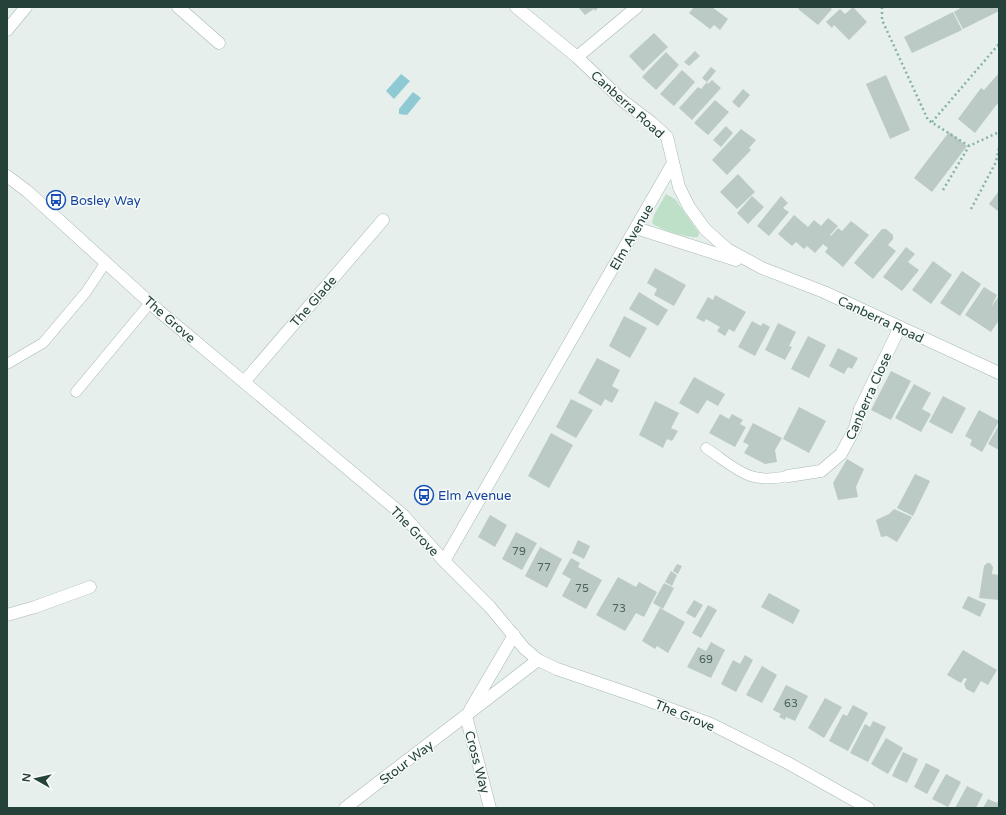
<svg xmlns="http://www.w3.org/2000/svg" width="1006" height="815" font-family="'Varela Round',sans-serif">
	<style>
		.green { fill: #bfe0c8 }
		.water { fill: #8ec9d4 }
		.building { fill: #bbcac4 }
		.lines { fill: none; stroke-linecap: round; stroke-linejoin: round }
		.service-casing { stroke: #a8b8b2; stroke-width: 11 }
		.minor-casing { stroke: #a8b8b2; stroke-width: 13 }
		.tertiary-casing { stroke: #a8b8b2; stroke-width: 13 }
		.path { stroke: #86b3a5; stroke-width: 2.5; stroke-dasharray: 2 3; stroke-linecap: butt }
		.service { stroke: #fff; stroke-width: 10 }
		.minor { stroke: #fff; stroke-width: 12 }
		.tertiary { stroke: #fff; stroke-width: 12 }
		.labels { text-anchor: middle; stroke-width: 3; stroke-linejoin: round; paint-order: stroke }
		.number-label { font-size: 11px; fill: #4a645c }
		.street-label { font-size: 13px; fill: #24423a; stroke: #f7fbf9 }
		.transit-label { font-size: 13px; fill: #164399; stroke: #f7fbf9; text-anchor: start }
	</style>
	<rect width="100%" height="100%" fill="#e6efeb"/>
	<path class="green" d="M 666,194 L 675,199 L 699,233 L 698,237 C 690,239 658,229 652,223 L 654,215 Z"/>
	<g class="water">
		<polygon points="401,74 410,81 394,99 386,91"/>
		<polygon points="413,92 421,98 407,115 399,114 399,109"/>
	</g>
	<g class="building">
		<polygon points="578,7 599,7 595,11 594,9 585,15"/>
		<polygon points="694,7 712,7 728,19 720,30 714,25 710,29 689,13"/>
		<polygon points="800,7 829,7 832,9 818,25 798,9"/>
		<polygon points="853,7 867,22 849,40 834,25 832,28 826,22 840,9 845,14"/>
		<polygon points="962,7 999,7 999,11 963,29 954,12"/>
		<polygon points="953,12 962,30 912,53 904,37"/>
		<polygon points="654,33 668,47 643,71 629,56"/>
		<polygon points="695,51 700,56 689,66 684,62"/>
		<polygon points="666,52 679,65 656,90 642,77"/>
		<polygon points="711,67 716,71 707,82 708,84 712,80 721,88 692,120 679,108 698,87 701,89 707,82 702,78"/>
		<polygon points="682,70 695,82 674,106 660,94"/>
		<polygon points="999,73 999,105 997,104 975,133 958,119 981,88 984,90"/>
		<polygon points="886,75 910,130 890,139 866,84"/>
		<polygon points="743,89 750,95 739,108 732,102"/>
		<polygon points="715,100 729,112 708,135 694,123"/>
		<polygon points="726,126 733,133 721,147 713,140"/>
		<polygon points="741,129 756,140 749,148 751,150 727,175 712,160"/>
		<polygon points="949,132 967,146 932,192 914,178"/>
		<polygon points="738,174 755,192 737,209 720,192"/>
		<polygon points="999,191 999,212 989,204"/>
		<polygon points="752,196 764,207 748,224 737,213"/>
		<polygon points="781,196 788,203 783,208 789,212 769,236 757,226"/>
		<polygon points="794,215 808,227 814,220 821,226 828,218 838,226 830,235 831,236 838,228 842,231 851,221 869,235 843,267 825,252 828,248 823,244 815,253 807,246 804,249 796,242 792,246 778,234"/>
		<polygon points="882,229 886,229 893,235 893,239 888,245 896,251 873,279 854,263"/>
		<polygon points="906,247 915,254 908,262 919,270 902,291 883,277"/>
		<polygon points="933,261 952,275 931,304 912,290"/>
		<polygon points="655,268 686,285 674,306 654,295 657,289 647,283"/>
		<polygon points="962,271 981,284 960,316 940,303"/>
		<polygon points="984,287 997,295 991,307 999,296 999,320 991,332 965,315"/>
		<polygon points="639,292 668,310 658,326 629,309"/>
		<polygon points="715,295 746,312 734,332 729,329 725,336 717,331 720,327 706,319 704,322 696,318 708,297 713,300"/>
		<polygon points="624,316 647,328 630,358 609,346"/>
		<polygon points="752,321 761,326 763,323 770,327 755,356 738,347"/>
		<polygon points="778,323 796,332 789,346 792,347 785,360 765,350"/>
		<polygon points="808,336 826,345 809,378 791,369"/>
		<polygon points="838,348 858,358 852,369 848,367 844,374 829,366"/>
		<polygon points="597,358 620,370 612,386 619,390 612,403 605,399 601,406 578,393"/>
		<polygon points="891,371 911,381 891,420 871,410"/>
		<polygon points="694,377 725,394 718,406 707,400 698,414 679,403"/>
		<polygon points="914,384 931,393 922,409 931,414 921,432 895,418"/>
		<polygon points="943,396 966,408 952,434 929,422"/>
		<polygon points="571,399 593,410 576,438 556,427"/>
		<polygon points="655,401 679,413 671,428 678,431 672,441 667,439 663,448 639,435"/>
		<polygon points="799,407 826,421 809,453 783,439"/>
		<polygon points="979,410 999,421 982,452 970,445 972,440 965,436"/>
		<polygon points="720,414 729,419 732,414 743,420 740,424 746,427 735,447 709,433"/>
		<polygon points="753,423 782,438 775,450 777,462 765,464 744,453 749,445 743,442"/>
		<polygon points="999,425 999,450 988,444"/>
		<polygon points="551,433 573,445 549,488 528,476"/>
		<polygon points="847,459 864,469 856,487 858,497 838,500 833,483"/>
		<polygon points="915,474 930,481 913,516 897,508"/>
		<polygon points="894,509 912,517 897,542 887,536 881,537 876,520 889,514"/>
		<polygon points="490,515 507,525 495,547 478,537"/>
		<polygon points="516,532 537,543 522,570 502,559"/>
		<polygon points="578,540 590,546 584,559 572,553"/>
		<polygon points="540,547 562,559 547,588 525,576"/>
		<polygon points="571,558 580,563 578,567 602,580 586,609 562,596 571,579 562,574"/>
		<polygon points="987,563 990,563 993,567 992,574 999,575 999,600 979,598 984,566"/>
		<polygon points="677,564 682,566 678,574 673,571"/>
		<polygon points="671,571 677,575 672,586 665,582"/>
		<polygon points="618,577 636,587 639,582 657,592 644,617 636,613 625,631 596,615"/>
		<polygon points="664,583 674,588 663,609 653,603"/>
		<polygon points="769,593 800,610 793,624 761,607"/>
		<polygon points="968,596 986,604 980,617 962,608"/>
		<polygon points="694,600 703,605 695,618 686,613"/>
		<polygon points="708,605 717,610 701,638 692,633"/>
		<polygon points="660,608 685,622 668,653 657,646 655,649 642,641"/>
		<polygon points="711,642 725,650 711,678 687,667 698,647 706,651"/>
		<polygon points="963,650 997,670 988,685 981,681 974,693 966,689 964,684 967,679 964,678 961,683 947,675"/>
		<polygon points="745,655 753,660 736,692 721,684 733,660 740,664"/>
		<polygon points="762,666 777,675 762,703 746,695"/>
		<polygon points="786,685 808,696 795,721 786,717 785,720 779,717 781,714 773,710"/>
		<polygon points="825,698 842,707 824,738 808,728"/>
		<polygon points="853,705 868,713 848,751 829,741 843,714 847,716"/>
		<polygon points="873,721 886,727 868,762 850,753 865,724 870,727"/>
		<polygon points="886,738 903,748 888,774 871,764"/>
		<polygon points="903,752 918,759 907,783 892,776"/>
		<polygon points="926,763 940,770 927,794 914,787"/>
		<polygon points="946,774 961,782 948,807 932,799"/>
		<polygon points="967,786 983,794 976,808 955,808"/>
		<polygon points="988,799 997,803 999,799 999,808 983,808"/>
	</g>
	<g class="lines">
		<g class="service-casing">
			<g id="service">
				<polyline points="7,364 43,343 86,292 106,262"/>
				<polyline points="76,392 150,303"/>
				<path d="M 706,448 C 737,469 748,485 788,476"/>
			</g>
		</g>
		<g class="minor-casing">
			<g id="minor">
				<polyline points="178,7 219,43"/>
				<polyline points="516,7 577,57 623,101 652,123 667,137 679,187 689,207 705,229 727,249 762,268 824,292 999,373"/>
				<polyline points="7,30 26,7"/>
				<polyline points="577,57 637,7"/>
				<polyline points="636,228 736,260"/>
				<polyline points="244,382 383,220"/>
				<polyline points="788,476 821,471 841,454 855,428 860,409 900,327"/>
				<polyline points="444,561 673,163"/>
				<polyline points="7,615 35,607 90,587"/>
				<polyline points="470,710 514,635"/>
				<polyline points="466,716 490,808"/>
				<polyline points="345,808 538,660"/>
			</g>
		</g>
		<g class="tertiary-casing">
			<polyline id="tertiary" points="7,176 27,191 159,311 403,515 444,561 490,607 524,648 538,660 557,669 636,696 711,724 788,763 868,808"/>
		</g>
		<g class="path">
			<polyline points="882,7 882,20 928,120 969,146"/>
			<polyline points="932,122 999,44"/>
			<polyline points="943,190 969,146 999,132"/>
			<polyline points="971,209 996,162 999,148"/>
		</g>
		<use href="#service" class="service"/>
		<use href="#minor" class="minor"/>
		<use href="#tertiary" class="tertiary"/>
	</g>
	<defs>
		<g id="bus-ring" transform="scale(1)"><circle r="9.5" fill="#f7fbf9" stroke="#1a4fb4" stroke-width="1.5"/><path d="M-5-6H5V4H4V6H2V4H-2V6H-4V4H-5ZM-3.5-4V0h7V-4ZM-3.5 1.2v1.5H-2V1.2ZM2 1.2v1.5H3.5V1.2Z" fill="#1a4fb4"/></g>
	</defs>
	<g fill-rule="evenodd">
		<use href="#bus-ring" x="56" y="200"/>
		<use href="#bus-ring" x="424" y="495"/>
	</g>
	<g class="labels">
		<g class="number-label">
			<text x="519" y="555">79</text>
			<text x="544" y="571">77</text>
			<text x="582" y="592">75</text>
			<text x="619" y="612">73</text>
			<text x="706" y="663">69</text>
			<text x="791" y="707">63</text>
		</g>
		<g class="street-label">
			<text transform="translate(628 104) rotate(42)" y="5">Canberra Road</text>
			<text transform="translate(631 237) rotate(-60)" y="5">Elm Avenue</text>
			<text transform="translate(313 301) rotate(-49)" y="5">The Glade</text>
			<text transform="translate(170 319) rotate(41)" y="5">The Grove</text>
			<text transform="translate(881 319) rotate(25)" y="5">Canberra Road</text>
			<text transform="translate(868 396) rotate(-66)" y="5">Canberra Close</text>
			<text transform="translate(415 531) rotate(46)" y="5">The Grove</text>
			<text transform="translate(685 715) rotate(22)" y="5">The Grove</text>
			<text transform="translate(406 762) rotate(-37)" y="5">Stour Way</text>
			<text transform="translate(478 762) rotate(75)" y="5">Cross Way</text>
		</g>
		<g class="transit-label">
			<text x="70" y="205">Bosley Way</text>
			<text x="438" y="500">Elm Avenue</text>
		</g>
	</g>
	<rect width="1006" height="815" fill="none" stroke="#24423a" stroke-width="16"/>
	<g transform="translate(36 779) rotate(278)" stroke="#f7fbf9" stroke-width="3" paint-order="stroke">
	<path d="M0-3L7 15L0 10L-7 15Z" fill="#24423a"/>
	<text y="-6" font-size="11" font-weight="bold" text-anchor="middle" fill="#24423a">N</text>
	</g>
</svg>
